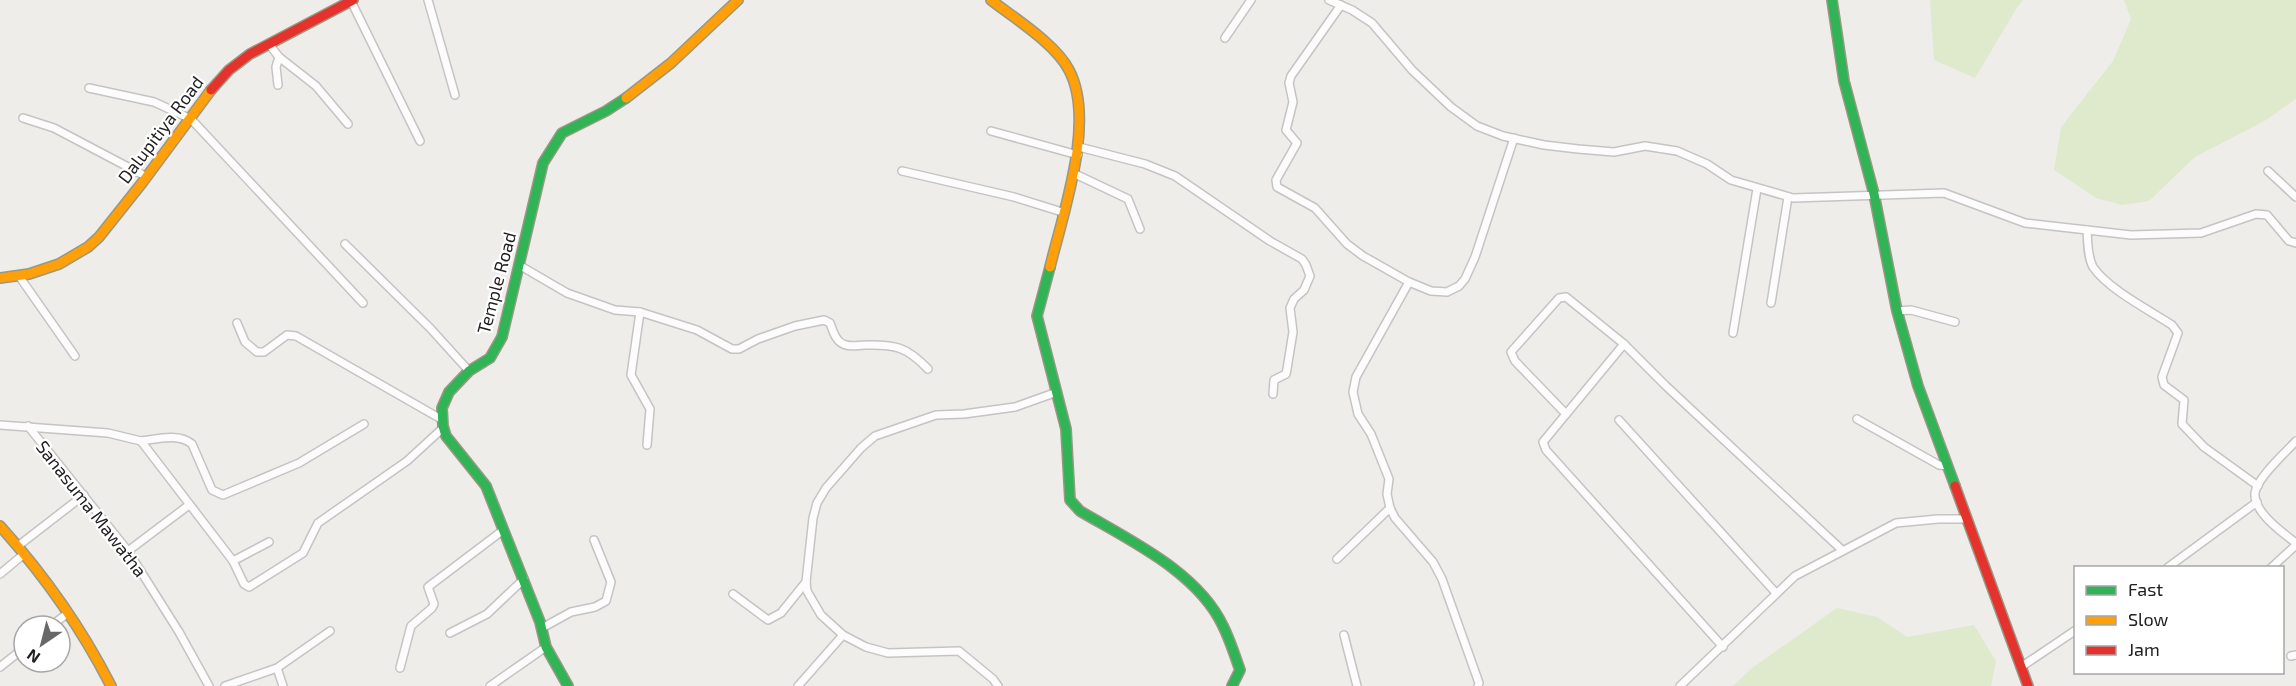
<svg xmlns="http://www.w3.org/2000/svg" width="2296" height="686" font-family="'Exo 2',sans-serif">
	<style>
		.grass { fill: #deeacb }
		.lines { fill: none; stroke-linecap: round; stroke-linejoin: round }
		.street-casing { stroke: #c5c4c2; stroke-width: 10 }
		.fast-casing { stroke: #989883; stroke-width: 12 }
		.slow-casing { stroke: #989883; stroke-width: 12 }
		.jam-casing { stroke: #989883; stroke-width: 12 }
		.street { stroke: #fdfcfc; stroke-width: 7 }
		.fast { stroke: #30b455; stroke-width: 9 }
		.slow { stroke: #ff9f0a; stroke-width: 9 }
		.jam { stroke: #e5322d; stroke-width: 9 }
		.labels { text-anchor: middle; stroke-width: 4.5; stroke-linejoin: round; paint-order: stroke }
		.street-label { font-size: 18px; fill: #212121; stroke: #fff }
	</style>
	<rect width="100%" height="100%" fill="#efedea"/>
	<g class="grass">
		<polygon points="1930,0 2023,0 2018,6 1975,78 1934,60"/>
		<polygon points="2124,0 2296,0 2296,99 2266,120 2195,157 2149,201 2122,205 2096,198 2054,170 2061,127 2113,61 2131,19"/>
		<polygon points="1837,608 1877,617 1907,637 1974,625 1996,661 1991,686 1733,686 1752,668"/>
	</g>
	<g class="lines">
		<g class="street-casing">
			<g id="street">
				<polyline points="428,0 455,95"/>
				<polyline points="1329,0 1352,10 1372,23 1412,70 1451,107 1477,126 1503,136 1544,145 1578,149 1614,152 1645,146 1677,151 1707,164 1731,180 1793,198 1944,193 2025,223 2131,235 2201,233 2256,214 2267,215 2289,241 2296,243"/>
				<polyline points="351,1 420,141"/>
				<polyline points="1341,5 1291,76 1289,83 1293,102 1286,130 1297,143 1276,180 1277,187 1315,208 1347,244 1363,256 1409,282 1431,291 1447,292 1459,286 1465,279 1475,257 1514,138"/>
				<polyline points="1225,38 1251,0"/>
				<polyline points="269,44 279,57 316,86 348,124"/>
				<polyline points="278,85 276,67 279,57"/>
				<polyline points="89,88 154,102 191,119 363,303"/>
				<polyline points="23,118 54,128 147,177"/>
				<polyline points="991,131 1078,155"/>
				<polyline points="1079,147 1145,164 1175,176 1270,241 1302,259 1306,265 1310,276 1304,290 1294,299 1290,308 1293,332 1287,369 1286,374 1274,380 1273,394"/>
				<polyline points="902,171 1014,197 1062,212"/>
				<polyline points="2268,171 2296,197"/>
				<polyline points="1073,173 1128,199 1140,229"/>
				<path d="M 2087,230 C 2088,241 2087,256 2093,267 C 2108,289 2149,310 2172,325 L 2178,333 L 2162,377 L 2164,385 L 2184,400 L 2182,424 L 2204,447 L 2258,486"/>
				<polyline points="345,244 430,328 469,371"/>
				<path d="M 519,265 L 567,293 L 615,310 L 640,312 L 697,330 L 732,349 L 739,349 L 758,339 L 795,326 L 824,320 L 830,323 C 833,331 836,343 846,345 C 851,347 859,345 865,345 C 895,344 907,347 928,369"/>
				<polyline points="19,276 75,356"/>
				<polyline points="1409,282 1356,377 1353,392 1358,414 1371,434 1389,479 1387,494 1390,508 1395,518 1433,562 1442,579 1479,683 1478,686"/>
				<polyline points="1771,303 1788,197"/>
				<polyline points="1897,311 1911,310 1955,322"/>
				<polyline points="640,312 631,375 650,409 647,445"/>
				<polyline points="237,323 245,342 257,352 264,352 287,335 296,336 441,419"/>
				<polyline points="1733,333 1757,189"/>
				<polyline points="1624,344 1543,442 1546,450 1723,647"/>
				<polyline points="1566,414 1515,361 1511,352 1559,298 1566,297 1624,344 1666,386 1842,550"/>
				<polyline points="1857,419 1939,465 1947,466"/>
				<polyline points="1619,420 1776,593"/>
				<polyline points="0,425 108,433 141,441 233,561 244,584 249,587 303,553 318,523 407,461 443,428"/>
				<polyline points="28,426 128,551 179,632 209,686"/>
				<path d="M 141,441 C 158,439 178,433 192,444 L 212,490 L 223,495 L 299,463 L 364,424"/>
				<path d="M 2296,441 C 2285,453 2257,478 2255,493 C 2253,512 2283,533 2296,543"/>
				<polyline points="18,546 84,495"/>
				<polyline points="128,551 189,505"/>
				<polyline points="1337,559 1390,508"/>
				<polyline points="233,561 269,542"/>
				<polyline points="2167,568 2257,502"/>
				<polyline points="2271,568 2296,545"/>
				<polyline points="0,574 24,554"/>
				<polyline points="733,594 768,620 781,613 806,582"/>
				<polyline points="51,626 68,613"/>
				<polyline points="542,628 571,612 595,607 606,601 611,582 594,540"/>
				<polyline points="450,633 487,614 524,579"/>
				<polyline points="1344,635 1357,686"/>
				<polyline points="2291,656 2296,655"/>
				<polyline points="0,667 24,648"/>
				<polyline points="2021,667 2076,630"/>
				<polyline points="277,668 283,686"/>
				<polyline points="400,668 411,626 432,608 434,604 428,587 502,531"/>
				<polyline points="225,686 277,668 330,631"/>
				<polyline points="490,686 546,647"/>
				<polyline points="798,686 843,635"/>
				<polyline points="998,686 993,679 959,651 888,653 866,647 843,635 821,615 807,591 806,582 813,518 817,503 826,488 861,448 875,436 936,415 964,414 1015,407 1057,392"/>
				<polyline points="1680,686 1795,576 1896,523 1938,519 1967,519"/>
			</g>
		</g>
		<g class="fast-casing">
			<g id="fast">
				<polyline points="1832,0 1844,81 1874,194 1897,311 1918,386 1955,486"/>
				<path d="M 1050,267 L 1037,316 L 1066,429 L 1070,500 L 1080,511 C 1129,540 1198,572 1223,626 C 1230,640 1235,656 1240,670 L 1232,686"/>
				<polyline points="568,686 546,647 540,622 486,486 446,436 443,426 442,408 449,392 469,371 490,358 502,337 543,163 562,133 606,111 626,98"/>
			</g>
		</g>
		<g class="slow-casing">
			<g id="slow">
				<path d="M 991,0 C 1014,18 1056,44 1069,70 C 1096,121 1063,213 1050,267"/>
				<polyline points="626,98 671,63 738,0"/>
				<polyline points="0,278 29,274 59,264 88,247 99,237 142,183 211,90"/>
				<path d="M 0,526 C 44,575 81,627 111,686"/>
			</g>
		</g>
		<g class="jam-casing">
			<g id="jam">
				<polyline points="211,90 229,70 250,54 353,0"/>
				<polyline points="1955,486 2028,686"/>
			</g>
		</g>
		<use href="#street" class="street"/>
		<use href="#fast" class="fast"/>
		<use href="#slow" class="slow"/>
		<use href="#jam" class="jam"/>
	</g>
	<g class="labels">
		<g class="street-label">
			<text transform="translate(161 130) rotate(-53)" y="6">Dalupitiya Road</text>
			<text transform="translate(497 283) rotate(-75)" y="6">Temple Road</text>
			<text transform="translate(91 509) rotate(52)" y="6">Sanasuma Mawatha</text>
		</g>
	</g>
	<rect x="2074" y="566" width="210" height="108" fill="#ffffff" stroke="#a6a6a6" stroke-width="1.5"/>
	<rect x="2086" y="586" width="30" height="9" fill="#30b455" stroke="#a6a6a6" stroke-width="1.5"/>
	<text x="2128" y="596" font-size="18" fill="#212121">Fast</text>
	<rect x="2086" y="616" width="30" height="9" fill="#ff9f0a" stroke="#a6a6a6" stroke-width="1.5"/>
	<text x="2128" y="626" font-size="18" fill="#212121">Slow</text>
	<rect x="2086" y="646" width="30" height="9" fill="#e5322d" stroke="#a6a6a6" stroke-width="1.5"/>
	<text x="2128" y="656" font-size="18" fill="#212121">Jam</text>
	<g transform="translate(42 644) rotate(215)"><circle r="28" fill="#ffffff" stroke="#a6a6a6" stroke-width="1.5"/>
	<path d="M0-4.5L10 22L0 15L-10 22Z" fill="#696867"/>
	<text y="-9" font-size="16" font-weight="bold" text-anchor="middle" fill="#212121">N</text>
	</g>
</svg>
